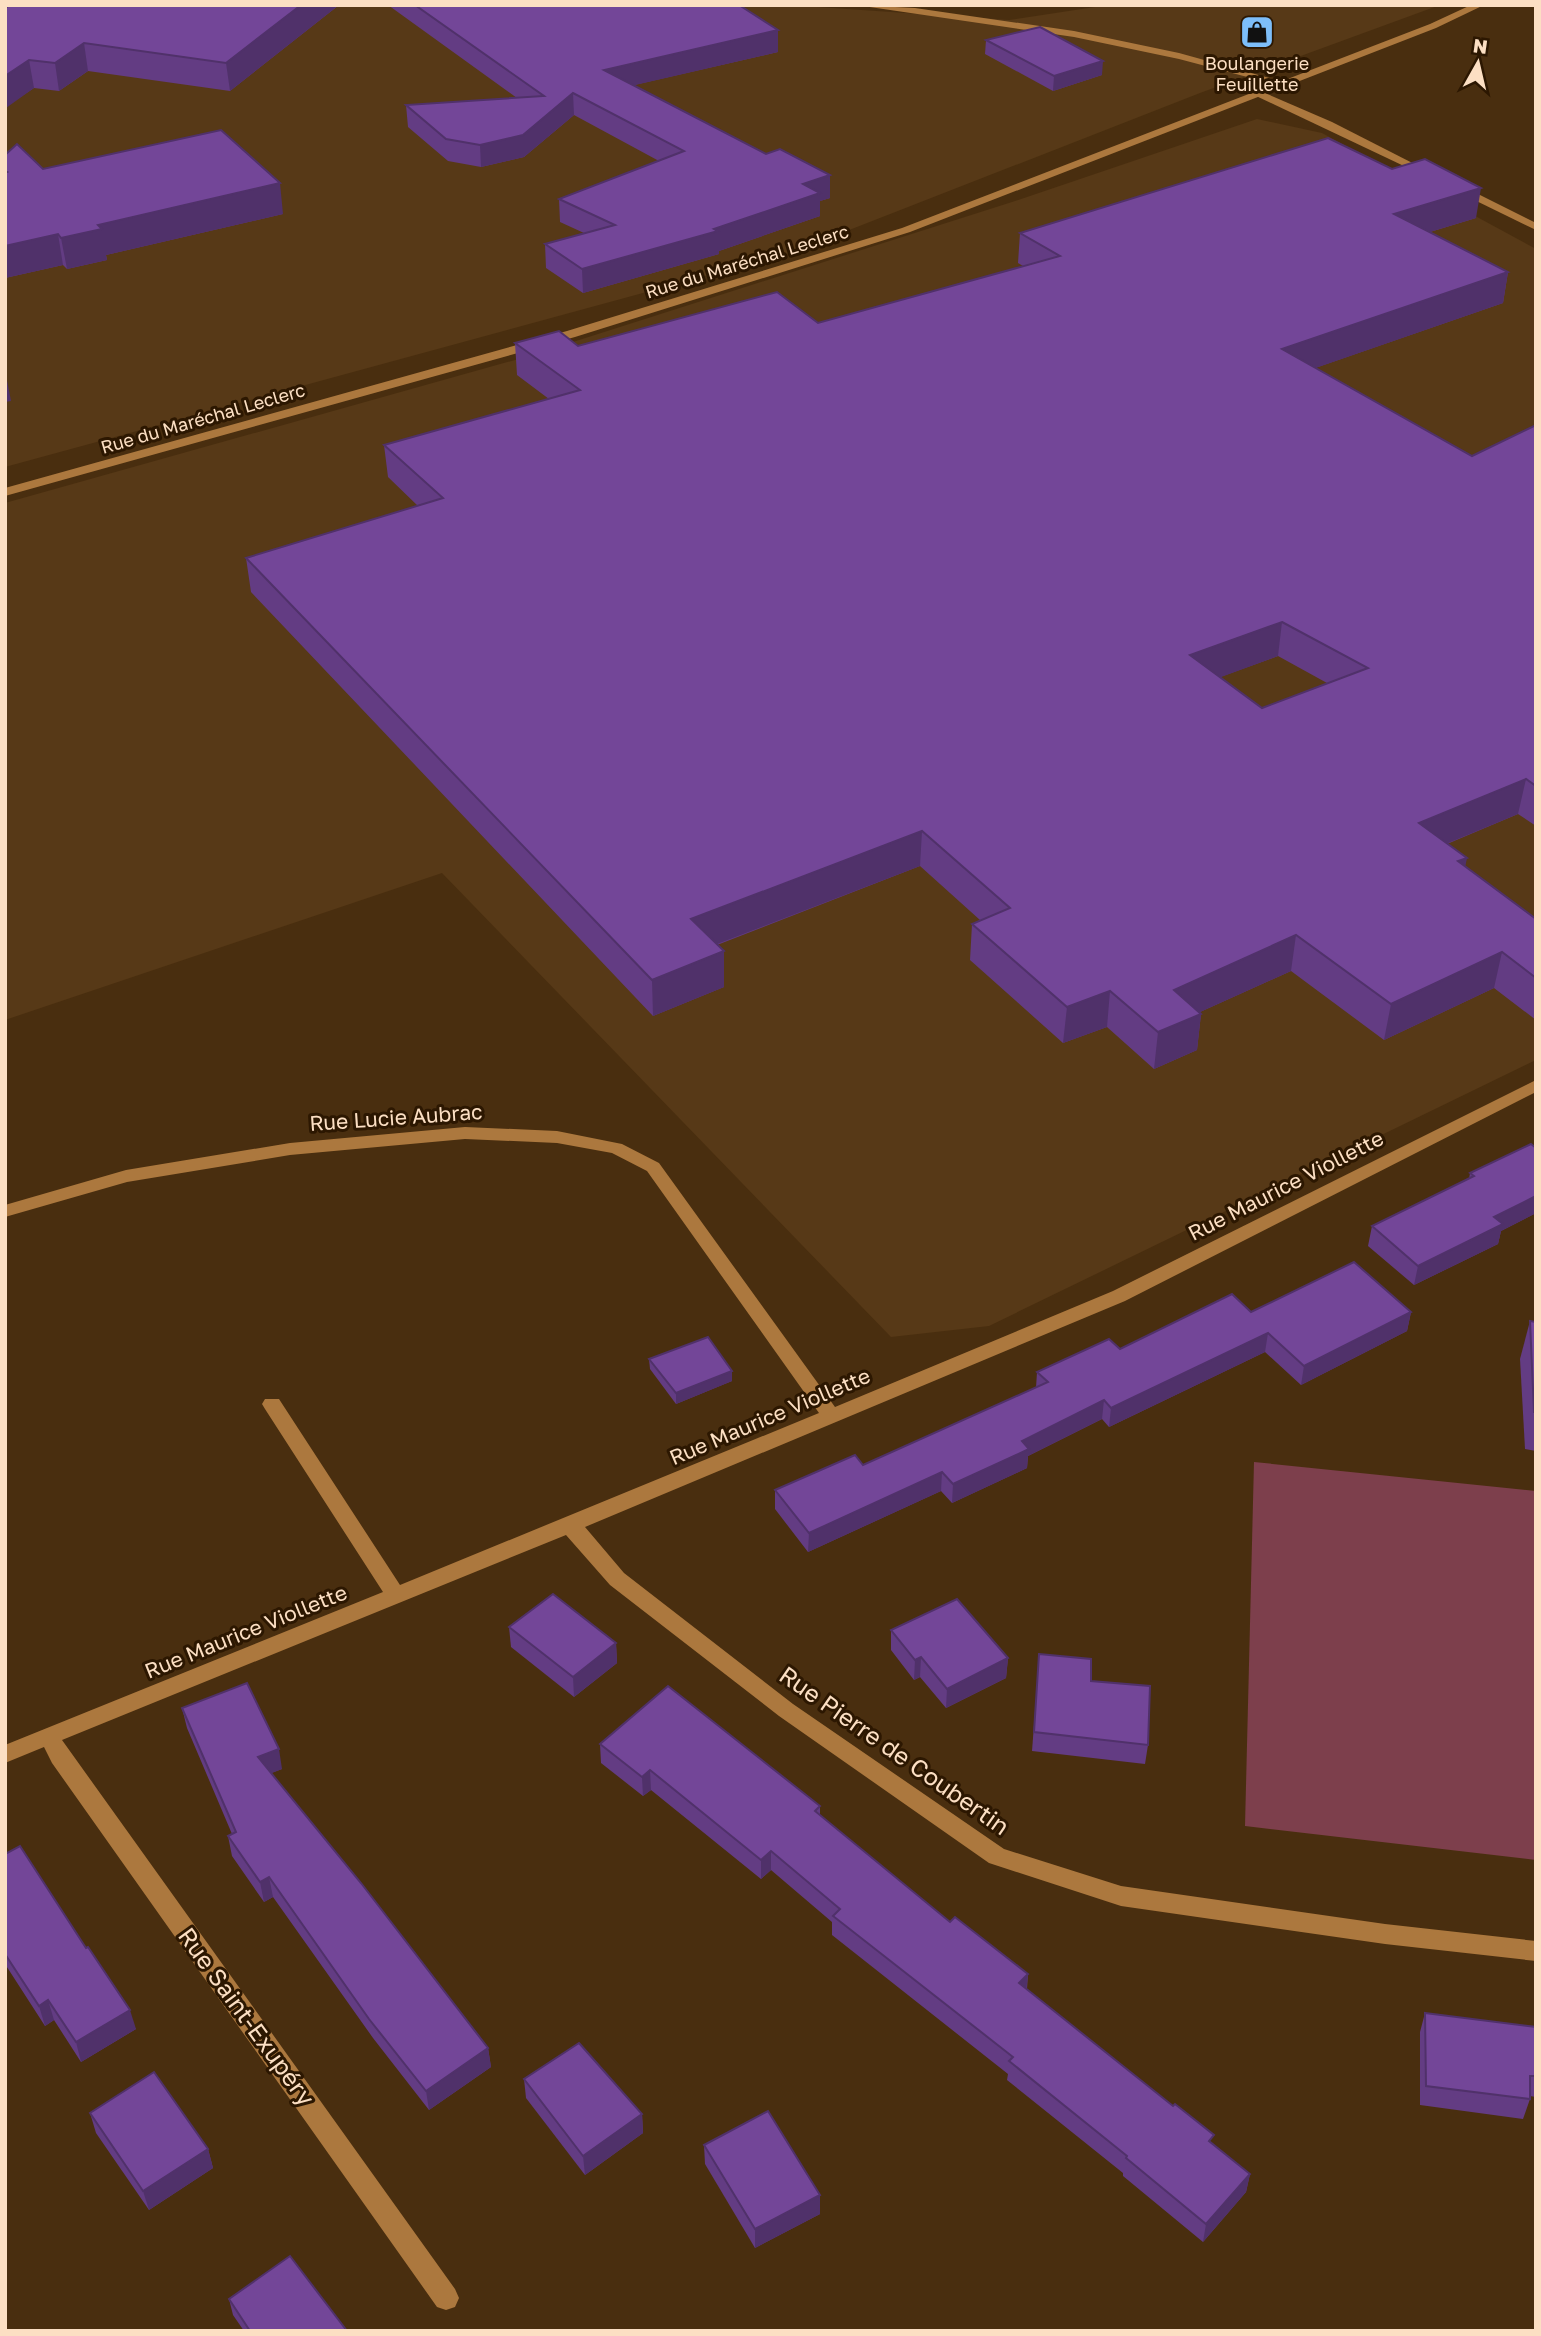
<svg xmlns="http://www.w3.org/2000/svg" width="1541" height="2336" font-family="'Golos Text',sans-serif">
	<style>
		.built { fill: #573917 }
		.green { fill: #7d3f4c }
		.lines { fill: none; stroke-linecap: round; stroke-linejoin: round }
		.minor { fill: #ac783e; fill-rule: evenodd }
		.secondary { fill: #ac783e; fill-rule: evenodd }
		.wall { fill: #633c83; fill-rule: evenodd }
		.shaded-wall { fill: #50316a }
		.building { fill: #734698; stroke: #50316a; stroke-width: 2; fill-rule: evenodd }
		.labels { text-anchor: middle; stroke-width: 6; stroke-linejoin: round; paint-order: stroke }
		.far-poi-label { font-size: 18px; fill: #fcdfc3; stroke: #2c1701 }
		.far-street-label { font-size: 18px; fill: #fcdfc3; stroke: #2c1701 }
		.street-label { font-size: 21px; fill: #fcdfc3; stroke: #2c1701 }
		.near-street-label { font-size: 24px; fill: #fcdfc3; stroke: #2c1701 }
	</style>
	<rect width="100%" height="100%" fill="#492e0f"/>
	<g class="built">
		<polygon points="41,5 788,5 1009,20 1108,5 1440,5 1200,93 793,252 5,467 5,28"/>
		<polygon points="1257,119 1322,133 1536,249 1536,1060 989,1326 891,1337 442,873 5,1020 5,503 529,356 1012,202"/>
	</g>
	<polygon class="green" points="1254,1462 1536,1491 1536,1860 1245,1826"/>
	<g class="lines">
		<g class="minor">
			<polygon points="856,5 915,8 1074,31 1179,53 1287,83 1282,86 1179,59 1074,37"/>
			<polygon points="1258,90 1332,122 1434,174 1425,176 1254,95 1253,93"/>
			<polygon points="1456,187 1464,187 1536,223 1536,230 1456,191"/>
			<polygon points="1536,1080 1536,1092 1125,1301 585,1527 624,1573 793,1704 1004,1849 1121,1886 1385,1924 1536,1941 1536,1961 1385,1944 1121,1906 989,1863 779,1716 610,1585 566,1535 62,1740 455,2289 459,2298 455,2307 446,2310 437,2307 52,1763 44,1747 5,1763 5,1745 383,1592 265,1409 262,1404 265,1399 279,1399 400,1585 819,1413 647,1171 612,1153 557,1143 465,1139 290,1155 127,1182 5,1217 5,1205 126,1170 290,1143 465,1127 557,1131 622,1144 659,1163 835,1407 1113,1291"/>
		</g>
		<polygon class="secondary" points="1471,5 1484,5 1436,28 910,232 575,337 5,496 5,488 567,331 902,228 1430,24"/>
	</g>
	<g class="wall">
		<polygon points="339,5 230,91 88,71 59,91 34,88 5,107 5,8"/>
		<polygon points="388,5 739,5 778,30 778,52 634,85 766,154 830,175 830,198 820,201 820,216 719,251 719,254 583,293 546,268 545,244 584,233 560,222 559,199 659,161 574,115 524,157 481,167 448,161 408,127 406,105 517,98"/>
		<polygon points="986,40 1102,75 1053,91 985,54"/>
		<polygon points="5,155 43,169 283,214 106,255 107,260 67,269 63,265 5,278"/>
		<path d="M 1476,218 L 1430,232 L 1508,272 L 1503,303 L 1315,368 L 1472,456 L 1536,425 L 1536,826 L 1518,814 L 1447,844 L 1465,867 L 1536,919 L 1536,1020 L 1494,988 L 1384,1040 L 1291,971 L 1200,1012 L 1201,1014 L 1197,1050 L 1154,1069 L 1107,1027 L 1063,1043 L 970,960 L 972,924 L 980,920 L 920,866 L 717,945 L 724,951 L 724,987 L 653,1016 L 251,592 L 246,558 L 418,506 L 388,477 L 384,445 L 549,399 L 517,375 L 515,343 L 578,346 L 818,323 L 1023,266 L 1018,263 L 1020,233 ZM 1278,656 L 1327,683 L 1262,708 L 1220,677 Z"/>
		<polygon points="1536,1148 1536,1213 1501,1231 1498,1244 1414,1285 1368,1246 1372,1226 1469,1179 1470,1173"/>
		<polygon points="1251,1312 1411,1312 1407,1331 1301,1385 1265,1352 1109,1427 1102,1419 1028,1456 1027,1468 952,1503 941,1491 808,1552 775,1509 775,1490 863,1465 1036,1388 1037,1372"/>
		<polygon points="1530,1321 1536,1322 1536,1451 1525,1449 1520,1359"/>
		<polygon points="649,1359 732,1381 676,1404 650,1369"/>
		<polygon points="509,1627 616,1643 617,1663 574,1697 511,1647"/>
		<polygon points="891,1630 1008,1658 1006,1678 946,1708 920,1677 914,1680 891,1650"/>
		<polygon points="1038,1672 1091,1681 1148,1745 1145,1764 1032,1751"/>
		<polygon points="182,1708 282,1769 271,1773 488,2048 491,2067 429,2110 373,2038 273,1897 264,1902 232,1856 228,1836 232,1834 187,1728"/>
		<polygon points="600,1744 820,1806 820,1815 950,1922 1028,1974 1027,1989 1212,2144 1250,2174 1246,2192 1203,2242 1123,2176 1123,2173 1007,2080 1008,2074 832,1935 832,1922 771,1870 761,1879 651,1790 643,1796 601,1763"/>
		<polygon points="5,1854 136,2029 81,2062 54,2020 45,2026 5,1964"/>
		<polygon points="1425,2013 1536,2027 1536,2097 1530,2096 1530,2099 1523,2119 1420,2105 1420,2032"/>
		<polygon points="524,2079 642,2114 643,2133 585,2175 526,2098"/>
		<polygon points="90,2113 208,2149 213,2168 149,2210 96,2133"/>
		<polygon points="704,2145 820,2195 820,2214 755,2248 705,2164"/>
		<polygon points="229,2299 347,2331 244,2331 233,2315"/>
	</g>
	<g class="shaded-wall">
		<polygon points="301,5 339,5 230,91 226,63"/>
		<polygon points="778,30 778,52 605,92 604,70"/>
		<polygon points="84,43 88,71 59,91 55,63"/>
		<polygon points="29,60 34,88 6,108 5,101 5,76"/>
		<polygon points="1103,61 1102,75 1053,91 1054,76"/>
		<polygon points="573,93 574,115 524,157 481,167 480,145"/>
		<polygon points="830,175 830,198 820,201 820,216 719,251 719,254 583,293 582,269 714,229 803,184"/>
		<polygon points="280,183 283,214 106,255 107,260 67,269 61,238 98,225"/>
		<polygon points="1481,188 1476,218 1390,244 1394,214"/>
		<polygon points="58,234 63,265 5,278 5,246"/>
		<polygon points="1508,272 1503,303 1278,381 1282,349"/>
		<polygon points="5,370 11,401 5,402"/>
		<polygon points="1282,622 1278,656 1186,690 1190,655"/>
		<polygon points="1526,779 1518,814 1412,858 1419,823"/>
		<polygon points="922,831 920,866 691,954 691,919"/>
		<polygon points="1467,858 1460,893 1458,861"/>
		<polygon points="1296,935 1291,971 1169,1026 1174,990"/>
		<polygon points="724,951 724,987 653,1016 652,980"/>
		<polygon points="1502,952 1494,988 1384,1040 1391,1004"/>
		<polygon points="1110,991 1107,1027 1063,1043 1067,1007"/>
		<polygon points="1201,1014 1197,1050 1154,1069 1158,1032"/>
		<polygon points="1536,1196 1536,1213 1501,1231 1498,1244 1414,1285 1418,1266 1494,1217"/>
		<polygon points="1411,1312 1407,1331 1301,1385 1304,1366"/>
		<polygon points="1268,1333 1265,1352 1109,1427 1111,1408"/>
		<polygon points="732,1371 732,1381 676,1404 676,1393"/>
		<polygon points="1104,1400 1102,1419 1028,1456 1027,1468 952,1503 953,1484 1022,1441"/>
		<polygon points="942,1472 941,1491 808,1552 809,1533"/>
		<polygon points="616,1643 617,1663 574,1697 573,1677"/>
		<polygon points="921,1657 920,1677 914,1680 915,1660"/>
		<polygon points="1008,1658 1006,1678 946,1708 947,1689"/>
		<polygon points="279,1749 282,1769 262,1777 258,1757"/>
		<polygon points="650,1770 651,1790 643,1796 642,1777"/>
		<polygon points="771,1851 771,1870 761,1879 761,1860"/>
		<polygon points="269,1877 273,1897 264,1902 260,1882"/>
		<polygon points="1028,1974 1026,1993 1019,1983"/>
		<polygon points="48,2000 54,2020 45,2026 39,2006"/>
		<polygon points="130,2010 136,2029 81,2062 76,2042"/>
		<polygon points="488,2048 491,2067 429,2110 426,2091"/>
		<polygon points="642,2114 643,2133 585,2175 583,2156"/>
		<polygon points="208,2149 213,2168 149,2210 143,2191"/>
		<polygon points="1250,2174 1246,2192 1203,2242 1206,2224"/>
		<polygon points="820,2195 820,2214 755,2248 755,2229"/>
	</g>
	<g class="building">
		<polygon points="10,5 301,5 226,63 84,43 55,63 29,60 5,76 5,8"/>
		<polygon points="415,5 739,5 778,30 604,70 766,154 780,149 830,175 803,184 820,193 714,229 718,231 582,269 545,244 615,225 559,199 684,151 573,93 523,135 480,145 446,139 406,105 544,96"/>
		<polygon points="1040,27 1103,61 1054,76 986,40"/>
		<polygon points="221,130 280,183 98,225 102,229 61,238 58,234 5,246 5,173 7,172 5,171 5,155 17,144 43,169"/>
		<path d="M 1328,138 L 1392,169 L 1425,159 L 1481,188 L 1394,214 L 1508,272 L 1282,349 L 1472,456 L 1536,425 L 1536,786 L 1526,779 L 1419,823 L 1467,858 L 1458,861 L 1536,919 L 1536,978 L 1502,952 L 1391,1004 L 1296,935 L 1174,990 L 1201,1014 L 1158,1032 L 1110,991 L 1067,1007 L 972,924 L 1010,908 L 922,831 L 691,919 L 724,951 L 652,980 L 246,558 L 443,498 L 384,445 L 580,390 L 515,343 L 559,331 L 578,346 L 777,292 L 818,323 L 1060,256 L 1020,233 ZM 1282,622 L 1368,668 L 1262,708 L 1190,655 Z"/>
		<polygon points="1531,1144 1536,1148 1536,1196 1494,1217 1503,1224 1418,1266 1372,1226 1474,1176 1470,1173"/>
		<polygon points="1354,1262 1411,1312 1304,1366 1268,1333 1111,1408 1104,1400 1022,1441 1029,1449 953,1484 942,1472 809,1533 775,1490 855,1455 863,1465 1048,1382 1037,1372 1109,1339 1120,1349 1232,1294 1251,1312"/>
		<polygon points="1530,1321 1536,1322 1536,1412 1534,1412"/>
		<polygon points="708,1337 732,1371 676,1393 649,1359"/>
		<polygon points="553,1594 616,1643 573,1677 509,1627"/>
		<polygon points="957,1599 1008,1658 947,1689 921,1657 915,1660 891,1630"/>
		<polygon points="1039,1654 1091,1659 1091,1681 1150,1686 1148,1745 1034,1732"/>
		<polygon points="247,1683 279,1749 258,1757 361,1883 488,2048 426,2091 369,2019 269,1877 260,1882 228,1836 236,1832 182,1708"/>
		<polygon points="668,1686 820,1806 815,1811 950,1922 955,1917 1028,1974 1019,1983 1173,2106 1175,2104 1214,2135 1209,2141 1250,2174 1206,2224 1126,2158 1127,2156 1009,2061 1013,2057 833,1916 840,1909 771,1851 761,1860 650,1770 642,1777 600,1744"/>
		<polygon points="20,1846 86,1948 88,1947 130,2010 76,2042 48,2000 39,2006 5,1954 5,1854"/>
		<polygon points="1425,2013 1536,2027 1536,2076 1530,2076 1530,2099 1426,2086"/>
		<polygon points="579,2043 642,2114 583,2156 524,2079"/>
		<polygon points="154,2072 208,2149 143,2191 90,2113"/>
		<polygon points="768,2111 820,2195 755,2229 704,2145"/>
		<polygon points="290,2256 347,2331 250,2331 229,2299"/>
	</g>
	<defs>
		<g id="shop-square" transform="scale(1.75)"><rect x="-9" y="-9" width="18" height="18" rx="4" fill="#7dbef9" stroke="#2c1701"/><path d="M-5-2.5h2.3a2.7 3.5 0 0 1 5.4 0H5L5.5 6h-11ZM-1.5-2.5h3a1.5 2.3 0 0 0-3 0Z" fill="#111"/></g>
	</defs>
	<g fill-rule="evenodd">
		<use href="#shop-square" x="1257" y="32"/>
	</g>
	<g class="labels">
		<g class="far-poi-label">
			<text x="1257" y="70">Boulangerie<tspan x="1257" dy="21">Feuillette</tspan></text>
		</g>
		<g class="far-street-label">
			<text transform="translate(747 262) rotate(-17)" y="6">Rue du Maréchal Leclerc</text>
			<text transform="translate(203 419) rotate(-16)" y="6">Rue du Maréchal Leclerc</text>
		</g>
		<g class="street-label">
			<text transform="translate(396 1118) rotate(-4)" y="7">Rue Lucie Aubrac</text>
			<text transform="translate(1286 1186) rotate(-27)" y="7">Rue Maurice Viollette</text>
			<text transform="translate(770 1417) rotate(-23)" y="7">Rue Maurice Viollette</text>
			<text transform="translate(246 1632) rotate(-22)" y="7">Rue Maurice Viollette</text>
		</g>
		<g class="near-street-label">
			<text transform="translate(894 1751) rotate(35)" y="8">Rue Pierre de Coubertin</text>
			<text transform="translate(246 2017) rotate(54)" y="8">Rue Saint-Exupéry</text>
		</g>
	</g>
	<rect width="1541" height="2336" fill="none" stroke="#fcdfc3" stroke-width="14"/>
	<g transform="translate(1478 63) rotate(8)" stroke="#2c1701" stroke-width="5" paint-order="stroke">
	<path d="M0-5L12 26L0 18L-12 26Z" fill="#fcdfc3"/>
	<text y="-10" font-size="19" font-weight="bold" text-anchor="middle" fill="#fcdfc3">N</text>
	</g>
</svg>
